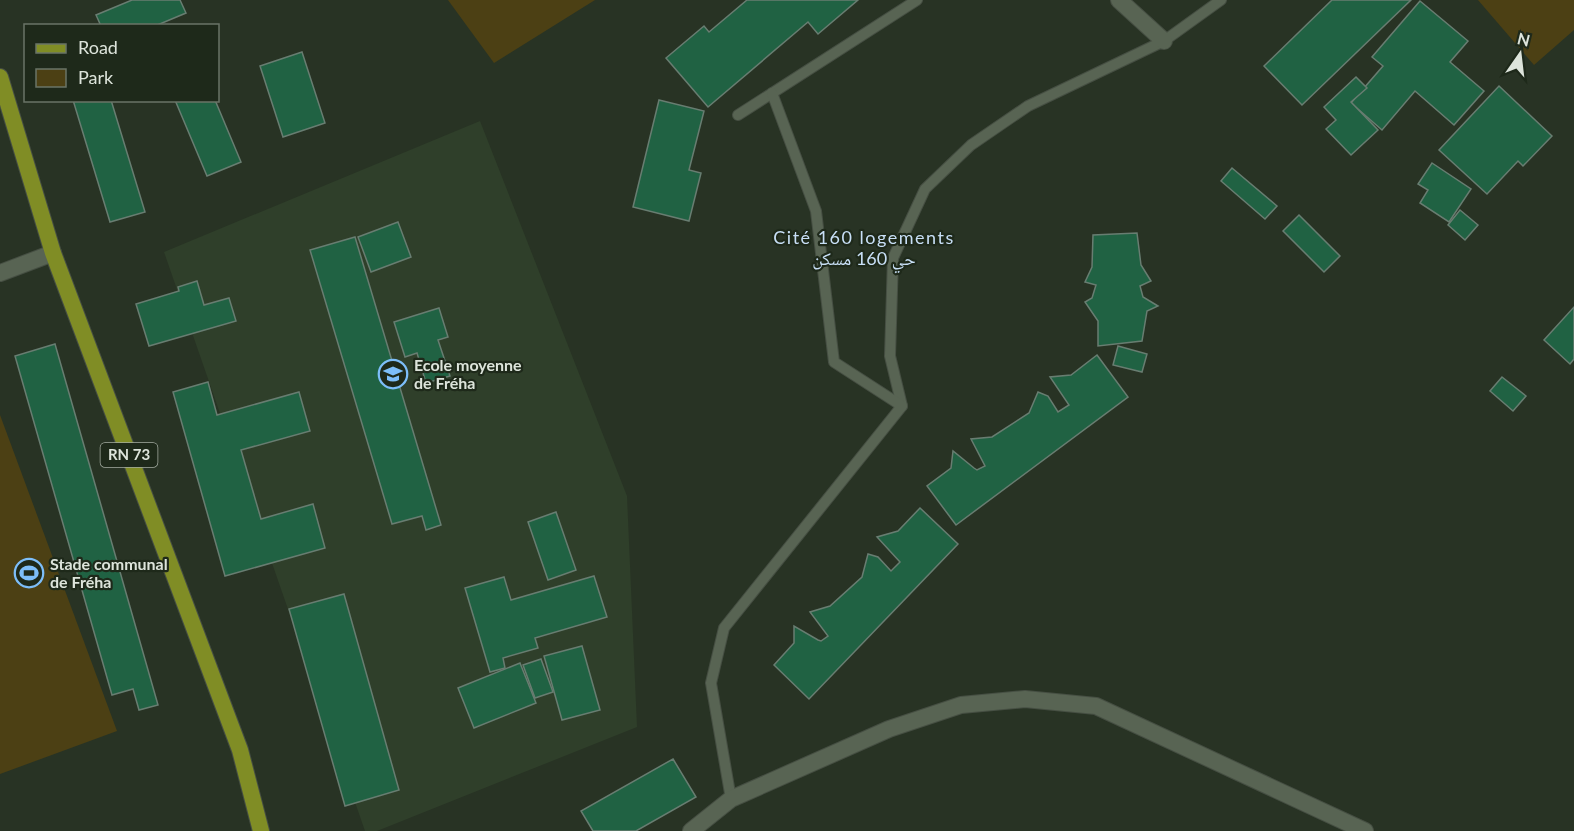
<svg xmlns="http://www.w3.org/2000/svg" width="1574" height="831" font-family="Lato,'Noto Naskh Arabic',sans-serif">
	<style>
		.built { fill: #2f3f2a }
		.green { fill: #4c4014 }
		.building { fill: #206243; stroke: #687d71; stroke-width: 1.5 }
		.lines { fill: none; stroke-linecap: round; stroke-linejoin: round }
		.service-casing { stroke: #464f43; stroke-width: 12 }
		.minor-casing { stroke: #464f43; stroke-width: 18 }
		.tertiary-casing { stroke: #464f43; stroke-width: 18 }
		.primary-casing { stroke: #464f43; stroke-width: 18 }
		.service { stroke: #586453; stroke-width: 10 }
		.minor { stroke: #586453; stroke-width: 16 }
		.tertiary { stroke: #586453; stroke-width: 16 }
		.primary { stroke: #808d25; stroke-width: 16 }
		.labels { text-anchor: middle; stroke-width: 4.5; stroke-linejoin: round; paint-order: stroke }
		.shield { fill: #1e291a; stroke: #a4aca1; stroke-width: 1.5 }
		.shield-label { font-size: 15px; font-weight: bold; fill: #dde4db }
		.poi-label { font-size: 16px; font-weight: bold; fill: #dde4db; stroke: #1e291a; text-anchor: start }
		.neighbourhood-label { font-size: 18px; letter-spacing: 1.5px; fill: #c8dff6; stroke: #1e291a }
	</style>
	<rect width="100%" height="100%" fill="#283324"/>
	<polygon class="built" points="480,121 627,496 637,727 377,831 365,831 164,252"/>
	<g class="green">
		<polygon points="448,0 595,0 494,63"/>
		<polygon points="1478,0 1574,0 1574,30 1534,65"/>
		<polygon points="0,415 117,731 0,774"/>
	</g>
	<g class="building">
		<polygon points="132,0 180,0 186,13 155,26 101,26 96,15"/>
		<polygon points="747,0 858,0 818,34 808,22 708,107 666,58 704,26 709,32"/>
		<polygon points="1332,0 1411,0 1302,105 1264,66"/>
		<polygon points="1420,1 1468,41 1450,62 1484,91 1454,125 1415,91 1382,130 1351,103 1383,66 1372,57"/>
		<polygon points="302,52 325,123 283,137 260,66"/>
		<polygon points="1356,77 1367,88 1351,102 1378,130 1351,155 1326,129 1336,120 1324,107"/>
		<polygon points="1499,86 1552,136 1523,166 1518,161 1487,194 1439,150"/>
		<polygon points="73,100 111,100 145,212 110,222"/>
		<polygon points="175,100 215,100 241,162 207,176"/>
		<polygon points="659,100 704,111 689,170 701,173 689,221 633,207"/>
		<polygon points="1432,163 1471,189 1449,222 1420,203 1428,190 1418,184"/>
		<polygon points="1232,168 1277,206 1265,219 1221,181"/>
		<polygon points="1460,210 1478,225 1465,240 1448,225"/>
		<polygon points="1299,215 1340,256 1324,272 1283,231"/>
		<polygon points="398,222 411,257 371,272 358,237"/>
		<polygon points="1137,233 1141,265 1151,281 1140,286 1143,297 1158,306 1147,311 1142,341 1098,346 1098,321 1085,302 1092,298 1096,285 1085,282 1092,267 1093,235"/>
		<polygon points="355,237 441,525 426,530 422,516 392,524 310,250"/>
		<polygon points="197,281 204,305 229,298 236,321 149,346 136,304 179,291 178,287"/>
		<polygon points="1574,307 1574,359 1570,364 1544,340"/>
		<polygon points="439,308 448,337 438,340 450,376 426,383 417,353 405,357 394,322"/>
		<polygon points="55,344 158,705 139,710 133,689 112,695 15,356"/>
		<polygon points="1118,346 1147,354 1142,372 1113,365"/>
		<polygon points="1097,355 1128,397 956,525 927,486 951,468 953,451 974,468 977,470 985,466 971,439 992,437 1029,413 1038,392 1048,396 1058,412 1069,405 1050,377 1071,375"/>
		<polygon points="1502,377 1526,396 1513,411 1490,391"/>
		<polygon points="208,382 217,415 299,392 310,431 241,450 261,519 313,504 325,548 225,576 173,392"/>
		<polygon points="920,508 958,544 809,699 774,665 794,643 794,626 818,640 821,641 828,636 810,612 830,606 862,577 868,554 878,557 891,571 900,562 877,537 898,531"/>
		<polygon points="556,512 576,570 548,580 528,522"/>
		<polygon points="594,576 607,617 535,638 538,648 503,658 505,668 490,672 465,588 504,577 511,600"/>
		<polygon points="344,594 399,790 345,806 289,609"/>
		<polygon points="582,646 600,710 562,720 544,656"/>
		<polygon points="541,659 553,692 535,698 523,665"/>
		<polygon points="520,663 536,703 474,728 458,688"/>
		<polygon points="673,759 696,797 636,831 593,831 581,811"/>
	</g>
	<g class="lines">
		<g class="service-casing">
			<g id="service">
				<polyline points="738,115 917,0"/>
				<polyline points="902,406 890,356 893,258 925,189 971,145 1028,106 1164,41 1221,0"/>
				<polyline points="731,799 711,683 724,628 902,406 834,362 816,211 772,93"/>
			</g>
		</g>
		<g class="minor-casing">
			<g id="minor">
				<polyline points="1119,0 1164,41"/>
				<polyline points="691,831 731,799 889,729 961,705 1025,699 1096,706 1365,831"/>
			</g>
		</g>
		<g class="tertiary-casing">
			<polyline id="tertiary" points="0,273 53,253"/>
		</g>
		<g class="primary-casing">
			<polyline id="primary" points="0,77 53,253 240,750 261,831"/>
		</g>
		<use href="#service" class="service"/>
		<use href="#minor" class="minor"/>
		<use href="#tertiary" class="tertiary"/>
		<use href="#primary" class="primary"/>
	</g>
	<defs>
		<g id="school-ring" transform="scale(1.5)"><circle r="9.5" fill="#1e291a" stroke="#7dbef9" stroke-width="1.5"/><path d="M0-5L7-2L0 1L-7-2ZM-4 1L0 2.5L4 1V4Q0 6-4 4Z" fill="#7dbef9"/></g>
		<g id="stadium-ring" transform="scale(1.5)"><circle r="9.5" fill="#1e291a" stroke="#7dbef9" stroke-width="1.5"/><path d="M0-5a6.5 5 0 1 0 0 10a6.5 5 0 1 0 0-10ZM-3.5-1.8h7v3.6h-7Z" fill="#7dbef9"/></g>
	</defs>
	<g fill-rule="evenodd">
		<use href="#school-ring" x="393" y="374"/>
		<use href="#stadium-ring" x="29" y="573"/>
	</g>
	<g class="labels">
		<rect class="shield" x="100.5" y="443" width="57" height="24" rx="4.5"/>
		<g class="shield-label">
			<text x="129" y="460">RN 73</text>
		</g>
		<g class="poi-label">
			<text x="414" y="371">Ecole moyenne<tspan x="414" dy="18">de Fréha</tspan></text>
			<text x="50" y="570">Stade communal<tspan x="50" dy="18">de Fréha</tspan></text>
		</g>
		<g class="neighbourhood-label">
			<text x="864" y="244">Cité 160 logements<tspan x="864" dy="21">حي 160 مسكن</tspan></text>
		</g>
	</g>
	<rect x="24" y="24" width="195" height="78" fill="#1e291a" stroke="#6a7467" stroke-width="1.5"/>
	<rect x="36" y="44" width="30" height="9" fill="#808d25" stroke="#6a7467" stroke-width="1.5"/>
	<text x="78" y="54" font-size="18" fill="#dde4db">Road</text>
	<rect x="36" y="69" width="30" height="18" fill="#4c4014" stroke="#6a7467" stroke-width="1.5"/>
	<text x="78" y="84" font-size="18" fill="#dde4db">Park</text>
	<g transform="translate(1520 54) rotate(14)" stroke="#1e291a" stroke-width="4.5" paint-order="stroke">
	<path d="M0-4.5L10 22L0 15L-10 22Z" fill="#dde4db"/>
	<text y="-9" font-size="16" font-weight="bold" text-anchor="middle" fill="#dde4db">N</text>
	</g>
</svg>
